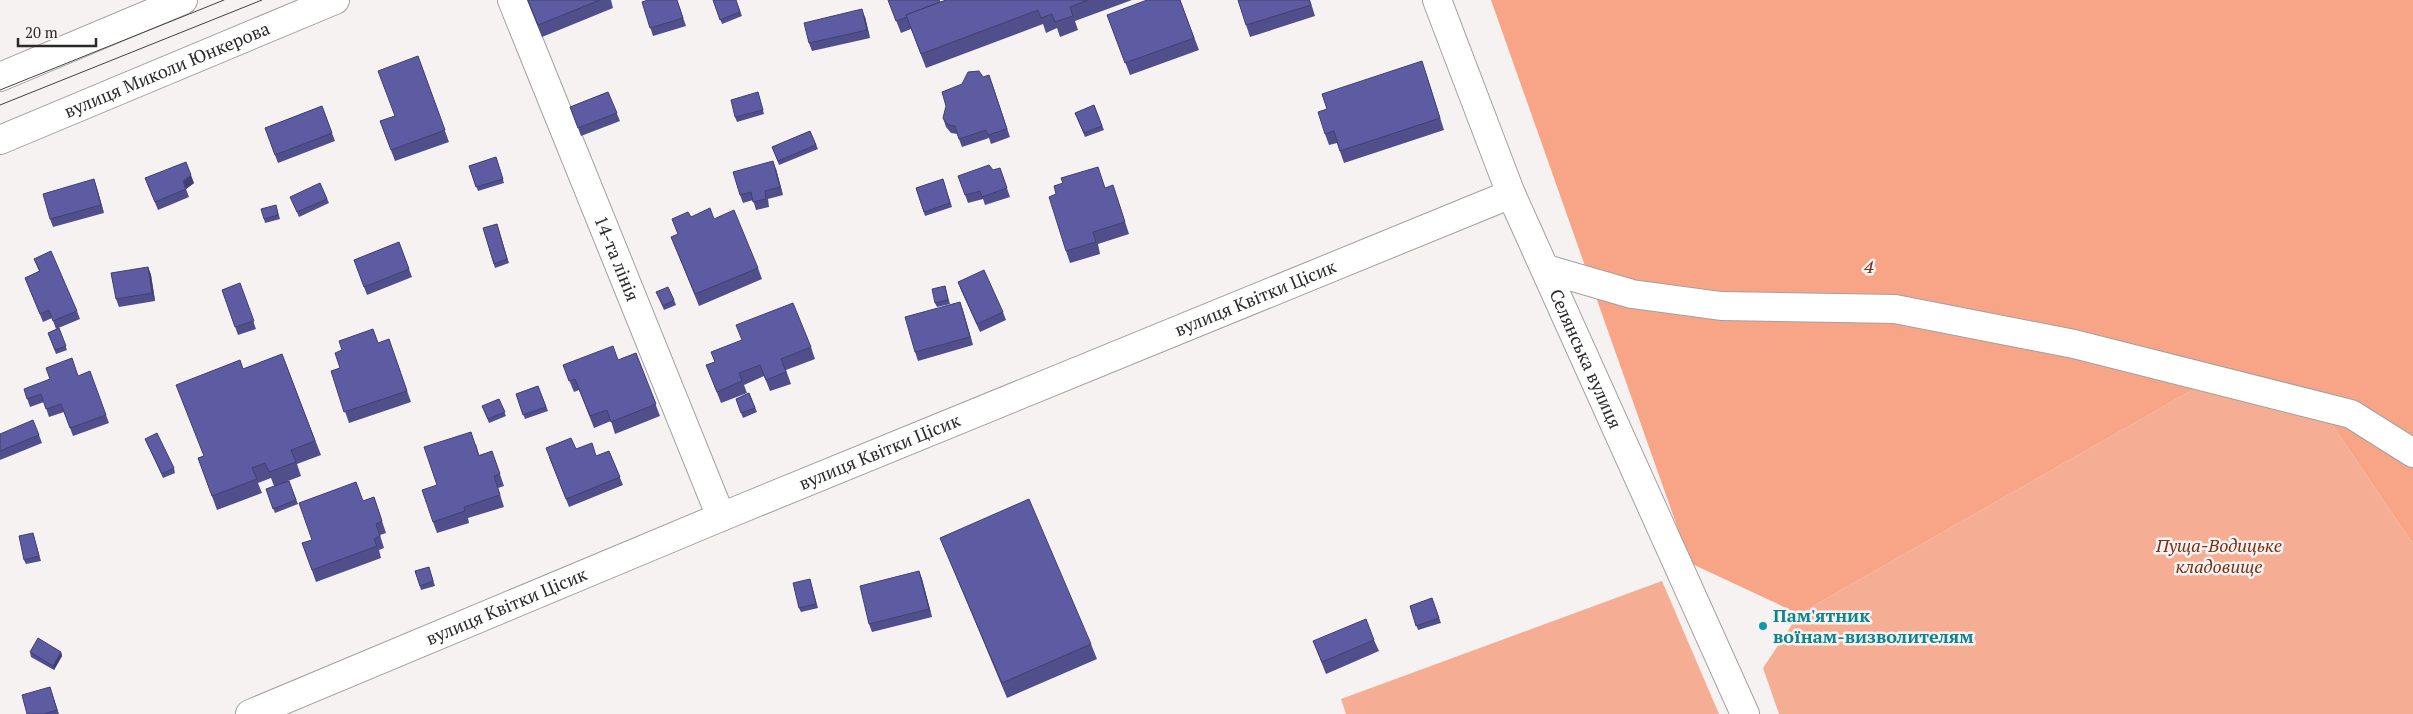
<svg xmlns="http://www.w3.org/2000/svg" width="2413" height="714" font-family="'PT Serif',serif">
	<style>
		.green { fill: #f5ad93 }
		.forest { fill: #f8a587 }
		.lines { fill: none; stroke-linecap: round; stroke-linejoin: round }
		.minor-casing { stroke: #a3a09f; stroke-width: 30 }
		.tertiary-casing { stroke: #a3a09f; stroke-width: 30 }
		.minor { stroke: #fff; stroke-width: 28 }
		.tertiary { stroke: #fff; stroke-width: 28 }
		.tram { stroke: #434140; stroke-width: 1 }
		.wall { fill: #504f8b }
		.shaded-wall { fill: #414071 }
		.building { fill: #5d5ca2; stroke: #414071 }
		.culture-dot { fill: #0f9aa8; stroke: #f6f2f1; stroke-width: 2 }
		.labels { text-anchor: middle; stroke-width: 5; stroke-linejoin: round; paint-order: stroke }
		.street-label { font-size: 18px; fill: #2b2a29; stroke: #f6f2f1 }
		.park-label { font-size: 18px; font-style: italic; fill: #782f12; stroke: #f6f2f1 }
		.culture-label { font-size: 18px; font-weight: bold; fill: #0d838f; stroke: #f6f2f1; text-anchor: start }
	</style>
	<rect width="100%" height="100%" fill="#f6f2f1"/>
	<g class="green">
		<polygon points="2194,389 2329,420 2413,544 2413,714 1779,714 1763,668 1799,614"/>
		<polygon points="1662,581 1719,714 1346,714 1341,699"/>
	</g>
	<polygon class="forest" points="1491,0 2413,0 2413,544 2329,420 2194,389 1799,614 1690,563"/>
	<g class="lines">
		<g class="minor-casing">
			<g id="minor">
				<path id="s1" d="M 512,0 L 721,517"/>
				<polyline points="0,77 183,0"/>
				<path id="s2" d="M 0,140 L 335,0"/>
				<path id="s3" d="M 1511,194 L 1745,714"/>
				<polyline points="1546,269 1632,294 1721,306 1895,309 2074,344 2351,414 2413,453"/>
			</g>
		</g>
		<g class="tertiary-casing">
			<g id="tertiary">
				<path id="s4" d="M 250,714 L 721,517 L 1511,194 L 1437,0"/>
			</g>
		</g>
		<use href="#minor" class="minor"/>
		<use href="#tertiary" class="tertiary"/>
		<g class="tram">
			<polyline points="0,90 224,0"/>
			<polyline points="0,105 262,0"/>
		</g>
	</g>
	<g class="wall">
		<polygon points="527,0 611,0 613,8 542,37"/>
		<polygon points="677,0 686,26 653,36 642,2"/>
		<polygon points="713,0 736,0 742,16 722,24"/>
		<polygon points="888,0 940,2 946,0 1132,0 1075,21 1078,30 1060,37 1057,28 1046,33 1043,24 926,68 911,29 901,33"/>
		<polygon points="1180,0 1199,50 1130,75 1107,15"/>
		<polygon points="1238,0 1310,0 1315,16 1250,37"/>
		<polygon points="865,17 870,38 812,51 809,43"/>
		<polygon points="418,56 449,142 395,161 380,121 395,116"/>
		<polygon points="1426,73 1444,130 1344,163 1337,143 1329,145 1325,134 1327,109"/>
		<polygon points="983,77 992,83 1010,137 991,144 989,138 962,147 957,134 951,133 946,127 943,118"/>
		<polygon points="608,92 620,121 581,136 570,107"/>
		<polygon points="758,92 764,114 737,122 735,117"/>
		<polygon points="1094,105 1104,130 1085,137 1075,113"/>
		<polygon points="322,106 335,141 278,163 265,128"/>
		<polygon points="810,131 818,149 779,165 772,147"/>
		<polygon points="496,157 504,183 478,191 469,166"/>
		<polygon points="1000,168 1010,197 985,205 983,199 968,203 958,176 993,170"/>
		<polygon points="776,169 783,195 768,199 769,207 756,210 753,200 743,203 740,195"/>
		<polygon points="145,178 194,183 186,189 189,197 158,210"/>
		<polygon points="94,179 104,213 53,227 50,219"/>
		<polygon points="943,179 952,207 925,216 916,188"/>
		<polygon points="320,183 329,203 299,217 292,201"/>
		<polygon points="1105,188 1117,197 1129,234 1098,244 1100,254 1070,263 1066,251"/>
		<polygon points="276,205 280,219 265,223 264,219"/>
		<polygon points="691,217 714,219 758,268 762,279 699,306 671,237 678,234 672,219"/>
		<polygon points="497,224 509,263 495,268 483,228"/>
		<polygon points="399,242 412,277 367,295 354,260"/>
		<polygon points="34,259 77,311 80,319 56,329 52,318 43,322 25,278 39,271"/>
		<polygon points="148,267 151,275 155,301 119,307 116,299"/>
		<polygon points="958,282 1003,312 1006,320 980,332 961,290"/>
		<polygon points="240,283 256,329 238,335 222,290"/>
		<polygon points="945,286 950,304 937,307 935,303"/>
		<polygon points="658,296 674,300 676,305 664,310"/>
		<polygon points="960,302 973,345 918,361 915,352"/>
		<polygon points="59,328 67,350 56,354 48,333"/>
		<polygon points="389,339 411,402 349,423 331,371 340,368"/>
		<polygon points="811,347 815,359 786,370 791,384 770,391 764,376 744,385 747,393 721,403 706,365 715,362"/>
		<polygon points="636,353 660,416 615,434 611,421 594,428 579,390 574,392 563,365 618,360"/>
		<polygon points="282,354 321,455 297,464 301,476 288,481 289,481 298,504 275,513 266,489 274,486 271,478 258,483 262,493 217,510 198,458 203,456 243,369"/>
		<polygon points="78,376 106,415 109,423 73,436 64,412 49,417 44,402 30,407 24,389"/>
		<polygon points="538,386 548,411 525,419 516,394"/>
		<polygon points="749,393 757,412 743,418 736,399"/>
		<polygon points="499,399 506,416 489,423 482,406"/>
		<polygon points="0,434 39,435 42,443 0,460"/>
		<polygon points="145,439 174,468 175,473 163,478"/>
		<polygon points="476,444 479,455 492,451 504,486 498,488 504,507 468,518 469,523 437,533 433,522 437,485"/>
		<polygon points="576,449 596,456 609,451 623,485 569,507 549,457"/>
		<polygon points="374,497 386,533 380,535 384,548 379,550 381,558 316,582 302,543 312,540 363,501"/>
		<polygon points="33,533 41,561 26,564 24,560"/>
		<polygon points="940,538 1091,644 1097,659 1007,698 946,552"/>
		<polygon points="429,567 435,586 421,590 415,571"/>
		<polygon points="919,571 922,579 932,617 872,632 869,624"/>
		<polygon points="810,579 818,608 801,612 799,608"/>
		<polygon points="1432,598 1441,623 1418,630 1410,606"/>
		<polygon points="1374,640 1379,651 1326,674 1313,641"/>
		<polygon points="30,652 61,652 62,656 54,670 31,657"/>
		<polygon points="50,687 59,714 27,714"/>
	</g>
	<g class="shaded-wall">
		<polygon points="862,9 865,17 870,38 867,30"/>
		<polygon points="773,161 776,169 783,195 780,187"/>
		<polygon points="191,175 194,183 186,189 183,181"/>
		<polygon points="94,179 97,188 104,213 101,205"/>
		<polygon points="148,267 151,275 155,301 152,293"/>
		<polygon points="960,302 963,310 973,345 970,337"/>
		<polygon points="919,571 922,579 932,617 929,609"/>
		<polygon points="61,652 62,656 54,670 53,666"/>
	</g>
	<g class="building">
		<polygon points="528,0 600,0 538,25"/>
		<polygon points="648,0 677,0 683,18 650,28 642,2"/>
		<polygon points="713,0 736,0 740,12 720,20"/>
		<polygon points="888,0 939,0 940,2 906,15 907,17 896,21"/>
		<polygon points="946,0 1088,0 1070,7 1073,16 1055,22 1052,14 1041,18 1038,10 921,54 906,15"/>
		<polygon points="1147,0 1180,0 1194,38 1125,63 1107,15"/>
		<polygon points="1238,0 1309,0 1311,5 1246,25"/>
		<polygon points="862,9 867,30 809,43 804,23"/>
		<polygon points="418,56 445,130 391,150 380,121 395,116 378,71"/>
		<polygon points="1422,61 1440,118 1340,151 1334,131 1325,134 1318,112 1327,109 1322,94"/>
		<polygon points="979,71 983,77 989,75 1007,129 988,135 986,130 959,139 955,126 948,125 943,118 946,106 942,92 962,84 968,72"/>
		<polygon points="608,92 617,113 578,128 570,107"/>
		<polygon points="758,92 763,110 735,117 731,100"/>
		<polygon points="1094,105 1102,126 1084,133 1075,113"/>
		<polygon points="322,106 332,133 275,155 265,128"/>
		<polygon points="810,131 816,145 778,161 772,147"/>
		<polygon points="496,157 503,179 476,187 469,166"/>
		<polygon points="773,161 780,187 765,191 766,199 753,202 751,192 740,195 733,172"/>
		<polygon points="186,162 191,175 183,181 186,189 155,202 145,178"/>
		<polygon points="989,165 993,170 1000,168 1007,188 982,197 980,191 965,195 958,176"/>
		<polygon points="1098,167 1105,188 1113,185 1125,222 1093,232 1096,242 1066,251 1049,197 1056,194 1054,186 1063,183 1061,178"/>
		<polygon points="94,179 101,205 50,219 43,194"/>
		<polygon points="943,179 950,203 924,212 916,188"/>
		<polygon points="320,183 327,199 297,212 290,197"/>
		<polygon points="276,205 278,215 264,219 261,209"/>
		<polygon points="710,208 714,219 734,210 758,268 695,294 671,237 678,234 672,219 688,212 691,217"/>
		<polygon points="497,224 507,259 494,264 483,228"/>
		<polygon points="399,242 409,269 364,287 354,260"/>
		<polygon points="51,251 77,311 53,321 49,310 40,314 25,278 40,271 34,259"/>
		<polygon points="148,267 152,293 116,299 111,273"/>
		<polygon points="984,270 1003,312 977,324 958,282"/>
		<polygon points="240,283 254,321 235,327 222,290"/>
		<polygon points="945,286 948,300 935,303 932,289"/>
		<polygon points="668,287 674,300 663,306 656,292"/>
		<polygon points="960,302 970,337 915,352 905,317"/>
		<polygon points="793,303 811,347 781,359 786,372 766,380 760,365 739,373 742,381 717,392 706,365 715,362 711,352 742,340 736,325"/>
		<polygon points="59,328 66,346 55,350 48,333"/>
		<polygon points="373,329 378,343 389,339 407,391 344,412 331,371 340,368 335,353 342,350 339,341"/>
		<polygon points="613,346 618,360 636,353 656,404 611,422 607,410 590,416 575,379 569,381 563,365"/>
		<polygon points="282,354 315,441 291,450 296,462 269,472 265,463 252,468 257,479 212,496 198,458 204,456 176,385 240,360 243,369"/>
		<polygon points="72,358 78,376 90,371 106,415 70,428 61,404 46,409 41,394 27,399 24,389 50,379 46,368"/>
		<polygon points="538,386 546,407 523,415 516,394"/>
		<polygon points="749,393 755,408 741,413 736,399"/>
		<polygon points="499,399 505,412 488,419 482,406"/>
		<polygon points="33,420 39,435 0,451 0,434"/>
		<polygon points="471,432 479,456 492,451 500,474 494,476 500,495 464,507 465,511 433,522 422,490 437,485 424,447"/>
		<polygon points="157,433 174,468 162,474 145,439"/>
		<polygon points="571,438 576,449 592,443 596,456 609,451 620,477 566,499 546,448"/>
		<polygon points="289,481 296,500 273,509 266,489"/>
		<polygon points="356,482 363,501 374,497 382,521 376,524 380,536 374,539 377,546 312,570 302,543 312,540 299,503"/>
		<polygon points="1029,499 1091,644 1002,683 940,538"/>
		<polygon points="33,533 39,556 24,560 19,536"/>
		<polygon points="429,567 433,581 420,586 415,571"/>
		<polygon points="919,571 929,609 869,624 860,586"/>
		<polygon points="810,579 816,604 799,608 793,583"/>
		<polygon points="1432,598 1439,618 1416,626 1410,606"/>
		<polygon points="1366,619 1374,640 1322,662 1313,641"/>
		<polygon points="38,638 61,652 53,666 30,652"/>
		<polygon points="50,687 57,710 43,714 27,714 22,695"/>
	</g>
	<circle class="culture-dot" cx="1763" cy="626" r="5"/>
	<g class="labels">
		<g class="street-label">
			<text dy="6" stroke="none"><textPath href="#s2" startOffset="181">вулиця Миколи Юнкерова</textPath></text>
			<text dy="6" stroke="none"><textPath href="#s1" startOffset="279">14-та лінія</textPath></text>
			<text dy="6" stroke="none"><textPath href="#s4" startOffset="1088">вулиця Квітки Цісик</textPath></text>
			<text dy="6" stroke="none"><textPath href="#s3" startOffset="181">Селянська вулиця</textPath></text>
			<text dy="6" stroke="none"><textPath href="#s4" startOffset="682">вулиця Квітки Цісик</textPath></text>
			<text dy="6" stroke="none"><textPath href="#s4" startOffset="278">вулиця Квітки Цісик</textPath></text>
		</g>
		<g class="park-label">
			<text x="1869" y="273">4</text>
			<text x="2219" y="552">Пуща-Водицьке<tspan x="2219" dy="21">кладовище</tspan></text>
		</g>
		<g class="culture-label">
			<text x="1773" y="622">Пам'ятник<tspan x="1773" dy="21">воїнам-визволителям</tspan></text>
		</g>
	</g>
	<path d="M18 38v8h78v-8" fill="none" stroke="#2b2a29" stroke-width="2.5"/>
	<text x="25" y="38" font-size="15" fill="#2b2a29" stroke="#f6f2f1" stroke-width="4" paint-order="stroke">20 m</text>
</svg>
